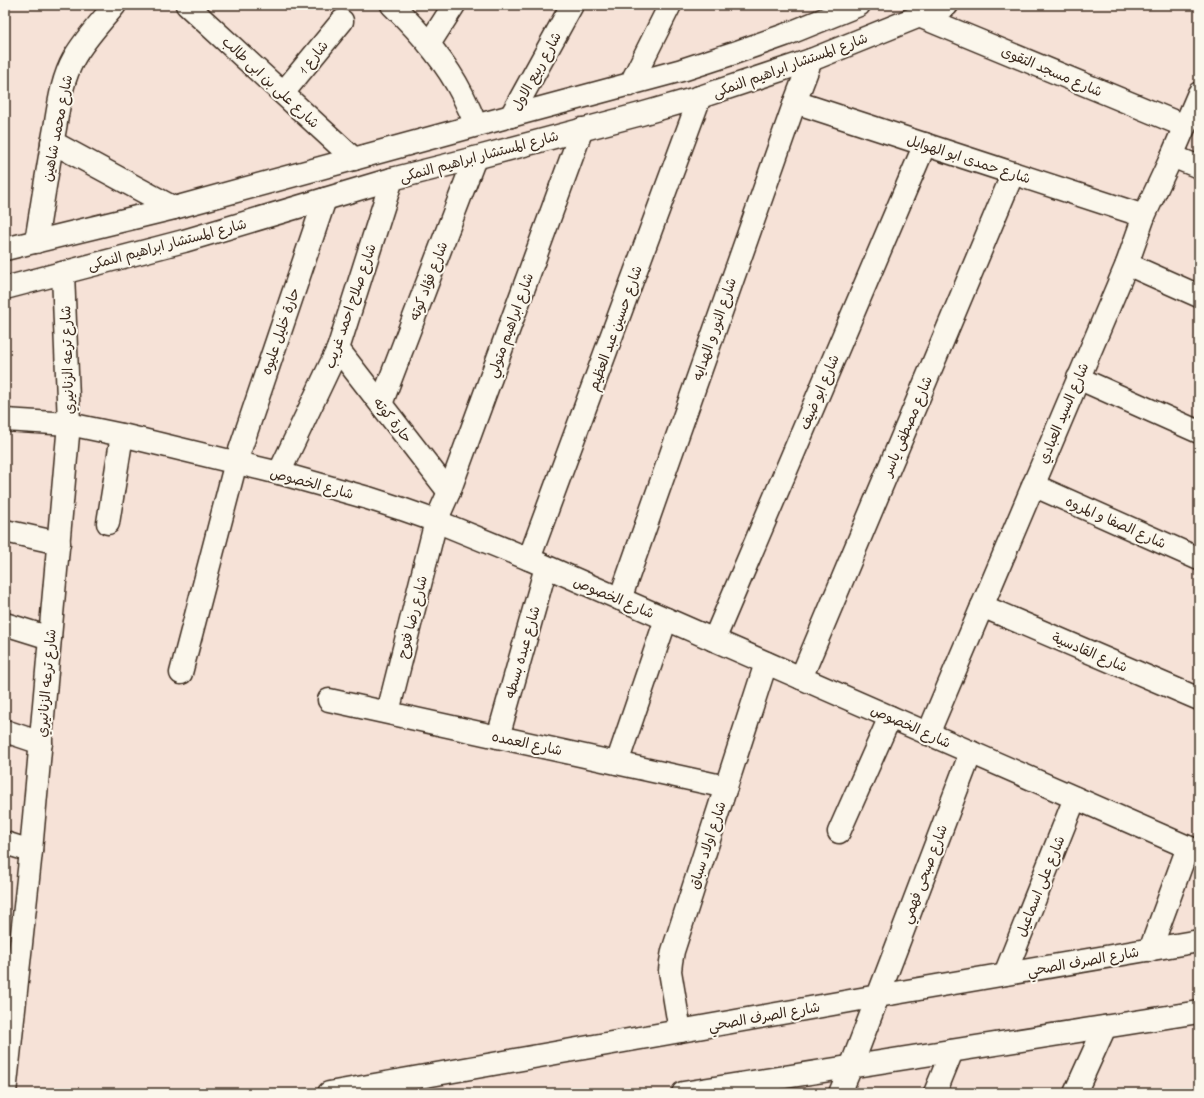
<svg xmlns="http://www.w3.org/2000/svg" width="1204" height="1098" font-family="'Indie Flower','Playpen Sans Arabic',sans-serif">
	<style>
		.lines { fill: none; stroke-linecap: round; stroke-linejoin: round }
		.minor-casing { stroke: #3b2a1e; stroke-width: 25 }
		.major-casing { stroke: #3b2a1e; stroke-width: 25 }
		.minor { stroke: #fbf7ec; stroke-width: 22 }
		.major { stroke: #fbf7ec; stroke-width: 22 }
		.labels { text-anchor: middle; stroke-width: 4; stroke-linejoin: round; paint-order: stroke }
		.street-label { font-size: 14px; fill: #3b2a1e; stroke: #fbf7ec }
	</style>
	<rect width="100%" height="100%" fill="#f6e2d7"/>
	<filter id="ink" filterUnits="userSpaceOnUse"><feTurbulence type="fractalNoise" baseFrequency=".025" numOctaves="2"/><feDisplacementMap in="SourceGraphic" scale="8" xChannelSelector="R" yChannelSelector="G"/><feConvolveMatrix kernelMatrix="1 2 1 2 8 2 1 2 1" color-interpolation-filters="sRGB"/></filter>
	<g filter="url(#ink)">
		<g class="lines">
			<g class="minor-casing">
				<g id="minor">
					<polyline points="187,5 354,159"/>
					<path d="M 392,5 C 419,31 445,60 462,94 C 467,104 472,115 476,125"/>
					<polyline points="919,16 1185,126"/>
					<polyline points="429,44 454,5"/>
					<polyline points="630,85 670,5"/>
					<polyline points="283,93 342,21"/>
					<polyline points="795,102 1144,216"/>
					<polyline points="511,116 572,5"/>
					<polyline points="52,142 174,208"/>
					<polyline points="1172,156 1199,167"/>
					<path d="M 36,242 C 42,204 48,166 55,128 C 59,104 62,79 74,58 C 85,39 101,22 115,5"/>
					<polyline points="1127,264 1199,296"/>
					<polyline points="338,349 449,492"/>
					<polyline points="1078,378 1199,432"/>
					<polyline points="381,404 475,158"/>
					<polyline points="5,420 69,424 122,435 279,473 368,498 402,509 436,521 529,559 1199,852"/>
					<polyline points="279,473 338,349 392,179"/>
					<polyline points="1033,485 1199,559"/>
					<polyline points="108,523 122,435"/>
					<polyline points="5,531 59,543"/>
					<polyline points="529,559 700,97"/>
					<polyline points="620,599 795,102 811,60"/>
					<polyline points="982,606 1199,699"/>
					<polyline points="5,624 50,638"/>
					<polyline points="714,640 925,144"/>
					<polyline points="181,673 236,462 325,199"/>
					<polyline points="801,678 1013,173"/>
					<polyline points="329,700 726,787"/>
					<polyline points="388,712 436,521 449,492 582,129"/>
					<polyline points="5,731 41,743"/>
					<polyline points="928,734 1127,264 1144,216 1172,156 1199,93"/>
					<polyline points="498,737 546,567"/>
					<polyline points="617,763 666,619"/>
					<polyline points="839,832 890,717"/>
					<polyline points="5,843 31,851"/>
					<polyline points="1150,950 1188,847"/>
					<polyline points="1005,974 1075,798"/>
					<polyline points="680,1031 670,971 671,962 673,951 766,663"/>
					<polyline points="5,1093 31,851 69,424 63,273"/>
					<polyline points="329,1093 878,996 1199,941"/>
					<polyline points="683,1093 1199,1012"/>
					<polyline points="840,1093 851,1067 971,752"/>
					<polyline points="935,1093 952,1051"/>
					<polyline points="1075,1093 1105,1027"/>
				</g>
			</g>
			<g class="major-casing">
				<g id="major">
					<polyline points="5,249 174,208 511,116 682,70 734,53 785,35 859,5"/>
					<polyline points="5,288 184,241 392,179 475,158 641,114 700,97 811,60 947,5"/>
				</g>
			</g>
			<use href="#minor" class="minor"/>
			<use href="#major" class="major"/>
		</g>
	</g>
	<g class="labels">
		<g class="street-label">
			<text transform="translate(313 57) rotate(-51)" y="5">شارع 1</text>
			<text transform="translate(790 65) rotate(-20)" y="5">شارع المستشار ابراهيم النمكى</text>
			<text transform="translate(536 71) rotate(-61)" y="5">شارع ربيع الاول</text>
			<text transform="translate(1052 71) rotate(23)" y="5">شارع مسجد التقوى</text>
			<text transform="translate(271 82) rotate(43)" y="5">شارع على بن ابى طالب</text>
			<text transform="translate(57 128) rotate(-79)" y="5">شارع محمد شاهين</text>
			<text transform="translate(479 156) rotate(-15)" y="5">شارع المستشار ابراهيم النمكى</text>
			<text transform="translate(969 159) rotate(18)" y="5">شارع حمدى ابو الهوايل</text>
			<text transform="translate(167 244) rotate(-15)" y="5">شارع المستشار ابراهيم النمكى</text>
			<text transform="translate(428 281) rotate(-69)" y="5">شارع فؤاد كوته</text>
			<text transform="translate(350 306) rotate(-71)" y="5">شارع صلاح احمد غريب</text>
			<text transform="translate(510 325) rotate(-70)" y="5">شارع ابراهيم متولي</text>
			<text transform="translate(615 328) rotate(-70)" y="5">شارع حسين عبد العظيم</text>
			<text transform="translate(714 329) rotate(-71)" y="5">شارع النور و الهدايه</text>
			<text transform="translate(280 331) rotate(-71)" y="5">حارة خليل عليوه</text>
			<text transform="translate(67 360) rotate(-92)" y="5">شارع ترعه الزنانيري</text>
			<text transform="translate(819 392) rotate(-67)" y="5">شارع ابو ضيف</text>
			<text transform="translate(1063 413) rotate(-67)" y="5">شارع السيد العبادي</text>
			<text transform="translate(393 420) rotate(52)" y="5">حارة كوته</text>
			<text transform="translate(907 426) rotate(-67)" y="5">شارع مصطفى ياسر</text>
			<text transform="translate(312 483) rotate(15)" y="5">شارع الخصوص</text>
			<text transform="translate(1116 522) rotate(24)" y="5">شارع الصفا و المروه</text>
			<text transform="translate(614 597) rotate(23)" y="5">شارع الخصوص</text>
			<text transform="translate(412 617) rotate(-76)" y="5">شارع رضا فتوح</text>
			<text transform="translate(522 652) rotate(-74)" y="5">شارع عبده بسطه</text>
			<text transform="translate(1090 652) rotate(23)" y="5">شارع القادسية</text>
			<text transform="translate(46 683) rotate(-85)" y="5">شارع ترعه الزنانيري</text>
			<text transform="translate(911 726) rotate(24)" y="5">شارع الخصوص</text>
			<text transform="translate(527 743) rotate(12)" y="5">شارع العمده</text>
			<text transform="translate(707 845) rotate(-72)" y="5">شارع اولاد سباق</text>
			<text transform="translate(924 874) rotate(-69)" y="5">شارع صبحى فهمي</text>
			<text transform="translate(1040 886) rotate(-68)" y="5">شارع على اسماعيل</text>
			<text transform="translate(1083 961) rotate(-10)" y="5">شارع الصرف الصحي</text>
			<text transform="translate(764 1016) rotate(-10)" y="5">شارع الصرف الصحي</text>
		</g>
	</g>
	<rect width="1204" height="1098" fill="none" stroke="#fbf7ec" stroke-width="20"/>
	<rect x="10" y="10" width="1184" height="1078" fill="none" stroke="#3b2a1e" stroke-width="1.5" filter="url(#ink)"/>
</svg>
